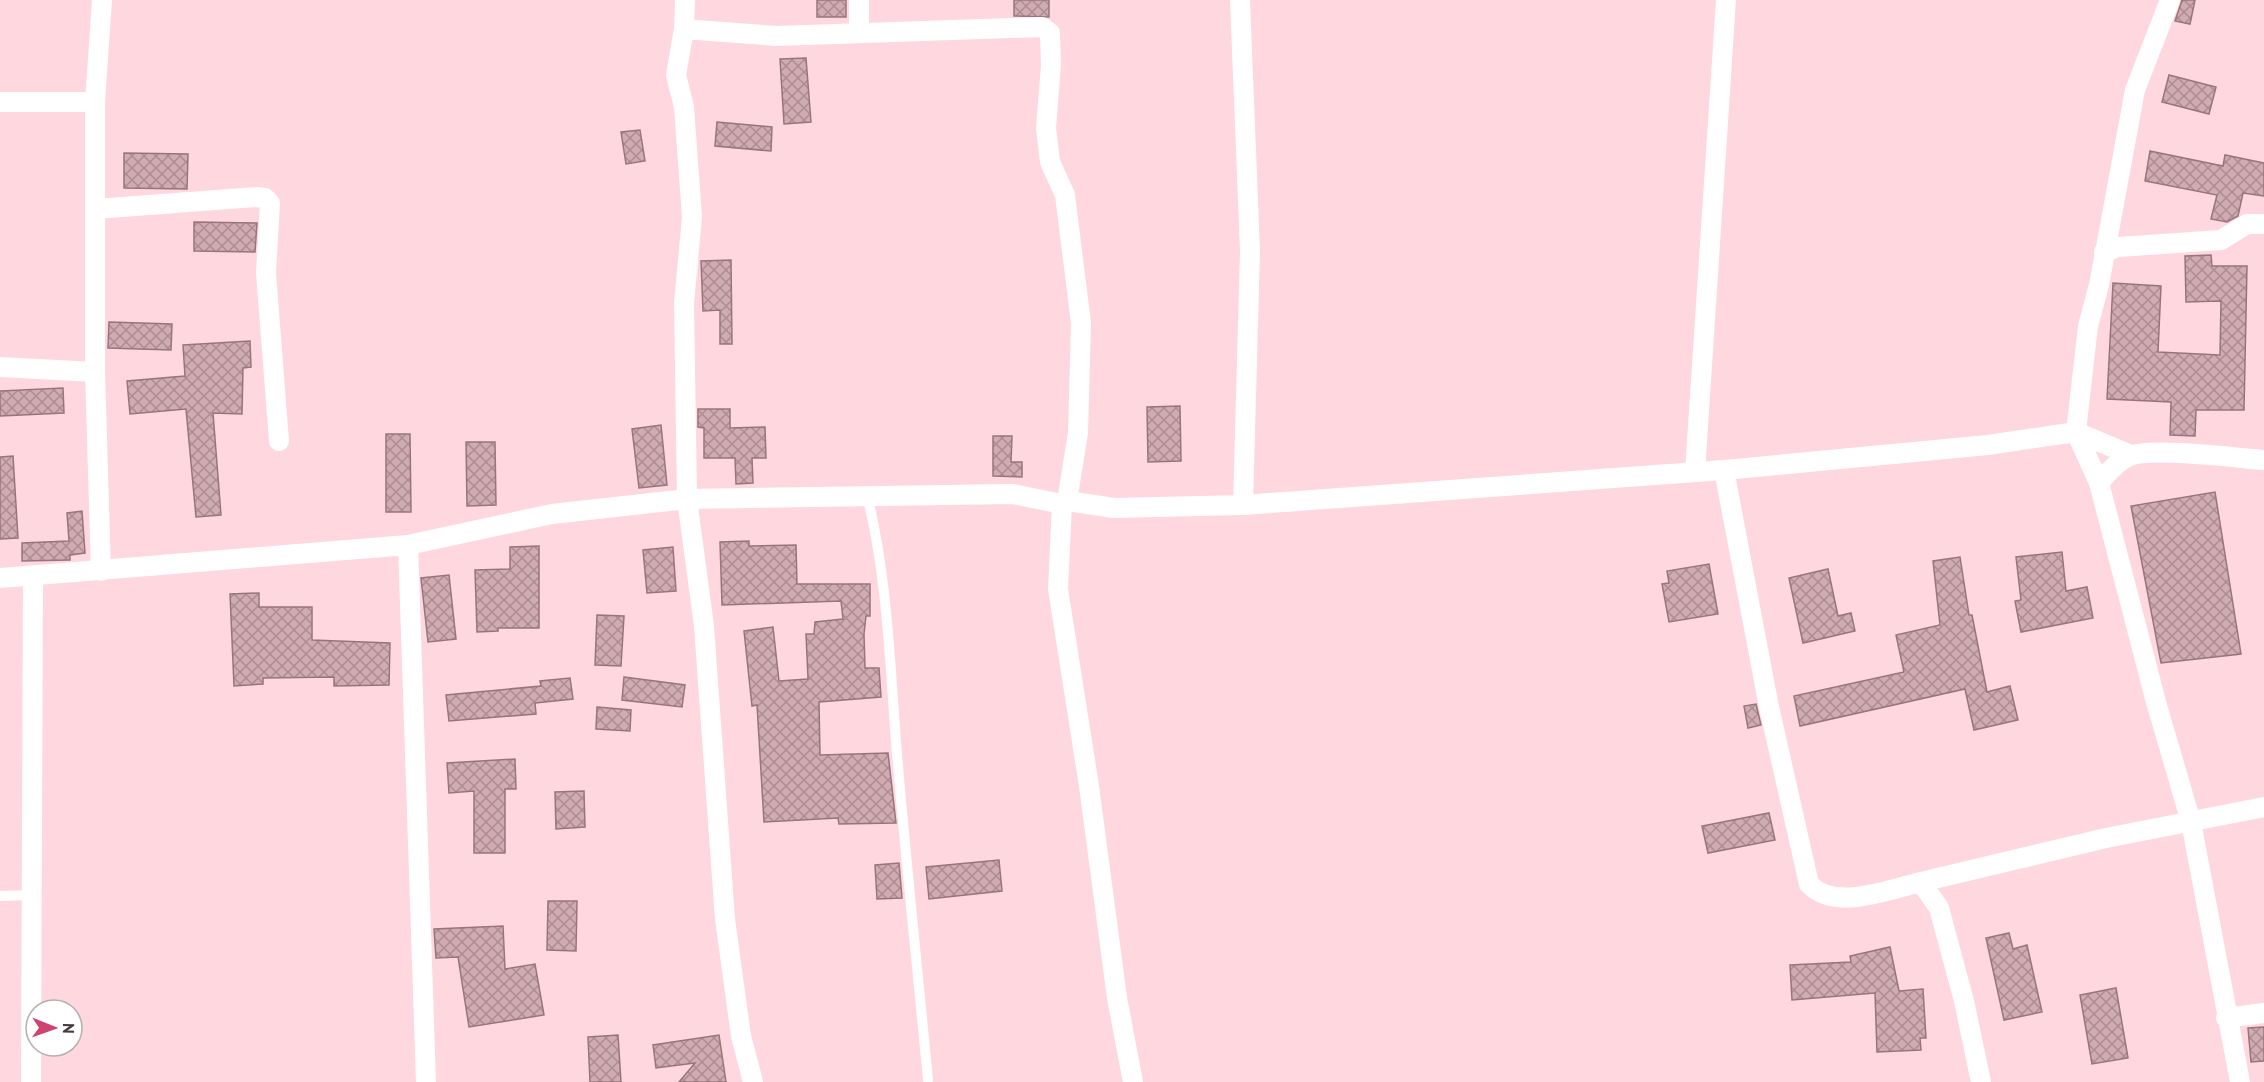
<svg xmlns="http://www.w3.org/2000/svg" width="2264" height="1082" font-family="'PT Sans',sans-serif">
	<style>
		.building { fill: url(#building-cross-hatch); stroke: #98757c; stroke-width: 1.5 }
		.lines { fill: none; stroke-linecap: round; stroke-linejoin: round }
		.service { stroke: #fff; stroke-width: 10 }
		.minor { stroke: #fff; stroke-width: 20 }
	</style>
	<defs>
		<pattern id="building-cross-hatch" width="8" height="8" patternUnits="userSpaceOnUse" patternTransform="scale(1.5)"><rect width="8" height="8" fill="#d1abb2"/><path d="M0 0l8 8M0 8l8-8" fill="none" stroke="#ab8c92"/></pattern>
	</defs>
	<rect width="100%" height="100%" fill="#ffd7de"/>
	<g class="building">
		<rect x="817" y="0" width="29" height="17"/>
		<polygon points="1014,0 1049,0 1049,17 1014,16"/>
		<polygon points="2182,0 2195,0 2190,24 2175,21"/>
		<polygon points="806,58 811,122 784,124 780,59"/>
		<polygon points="2169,75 2216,87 2209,114 2162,102"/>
		<polygon points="717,122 772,127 771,151 715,146"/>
		<polygon points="640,130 645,161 626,164 621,132"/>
		<polygon points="2150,151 2223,166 2225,155 2264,163 2264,196 2243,193 2238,216 2227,222 2211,219 2217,195 2145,181"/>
		<polygon points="124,153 188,154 187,189 124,188"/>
		<polygon points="194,222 257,223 255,252 194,251"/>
		<polygon points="2211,255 2212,266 2247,266 2244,410 2196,410 2195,436 2170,435 2171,402 2107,399 2113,283 2161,286 2158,352 2220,355 2221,301 2186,302 2185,256"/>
		<polygon points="731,260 732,344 720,344 720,310 703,311 701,261"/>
		<polygon points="109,322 172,324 171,350 108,348"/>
		<polygon points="250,341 251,367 243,368 242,414 213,413 221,515 196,517 186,409 130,414 127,381 185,376 183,345"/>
		<polygon points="63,388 64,413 0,416 0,391"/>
		<polygon points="1180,406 1181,461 1148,462 1147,407"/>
		<polygon points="698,409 730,409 730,428 765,427 766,458 752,458 753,483 736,484 735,458 704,458 704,428 698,427"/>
		<polygon points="661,425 667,485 639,488 632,429"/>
		<polygon points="386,434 410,434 411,512 386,512"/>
		<polygon points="993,436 1012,436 1011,462 1022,462 1022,477 993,476"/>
		<polygon points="466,442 495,442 496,505 467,506"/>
		<polygon points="13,456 18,538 0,539 0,457"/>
		<polygon points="2215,492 2241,654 2161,663 2131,506"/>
		<polygon points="82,511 85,553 70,555 70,560 22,561 22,543 69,541 67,513"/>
		<polygon points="749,541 749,546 796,545 797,584 870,584 870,616 866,616 864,634 865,668 879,668 881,697 819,702 820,755 888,753 896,823 839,824 838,818 764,822 757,705 752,706 744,631 773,627 779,681 808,679 806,634 814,634 815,622 843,619 841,601 722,605 720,542"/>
		<polygon points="539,546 539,628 498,628 498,631 477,632 475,570 510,569 510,547"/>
		<polygon points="673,547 676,591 647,593 643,550"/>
		<polygon points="2062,552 2066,591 2087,587 2093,618 2021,632 2015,601 2021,600 2016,557"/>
		<polygon points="1960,557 1969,615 1972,615 1987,692 2010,686 2018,720 1974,730 1965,689 1800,726 1794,696 1904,672 1896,635 1940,625 1933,561"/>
		<polygon points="1709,564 1718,614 1669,622 1662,584 1669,583 1667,571"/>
		<polygon points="1828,569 1838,616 1851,613 1855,631 1803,643 1789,578"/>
		<polygon points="449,575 456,639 428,642 421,578"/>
		<polygon points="259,593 259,607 312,607 312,640 390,643 389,685 334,686 334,677 263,678 263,684 234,686 230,594"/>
		<polygon points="597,615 624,616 621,666 595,665"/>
		<polygon points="624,677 685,685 682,707 622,700"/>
		<polygon points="570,678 573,699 535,703 536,714 449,721 446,695 541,686 540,681"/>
		<polygon points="1756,704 1761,725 1748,728 1744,706"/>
		<polygon points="597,707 631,710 630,731 596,729"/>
		<polygon points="515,759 516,789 505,789 505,853 474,853 474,791 449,793 447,763"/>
		<polygon points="584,791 585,827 556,829 555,792"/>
		<polygon points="1769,813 1775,840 1708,853 1702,826"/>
		<polygon points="999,860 1002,891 929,899 926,867"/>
		<polygon points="899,863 902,898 877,899 875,865"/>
		<polygon points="548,901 577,901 576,951 547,950"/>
		<polygon points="503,926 505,969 535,964 544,1015 469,1027 458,957 436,958 434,929"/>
		<polygon points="2009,933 2013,949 2027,945 2042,1012 2004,1020 1986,938"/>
		<polygon points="1890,947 1899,991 1923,989 1926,1038 1920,1038 1921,1050 1877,1052 1875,993 1792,1000 1790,965 1851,962 1850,956"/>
		<polygon points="2116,988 2128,1058 2092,1064 2080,995"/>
		<polygon points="2264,1027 2264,1061 2251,1062 2248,1028"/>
		<polygon points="618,1035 621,1082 590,1082 588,1037"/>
		<polygon points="719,1035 726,1082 679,1082 695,1063 656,1068 653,1045"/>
	</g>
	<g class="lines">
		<g class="service">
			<path d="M 867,495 C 889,584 890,675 898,766 C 907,871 918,975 928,1080"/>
			<polyline points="0,896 31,895"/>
		</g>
		<g class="minor">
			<polyline points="685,0 684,29 676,75 684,107 692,217 684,303 687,499 704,626 725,919 741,1036 753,1082"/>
			<polyline points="1240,0 1250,251 1243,505"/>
			<polyline points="2170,0 2135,90 2099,285 2088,326 2076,432 2099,483 2156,702 2191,822 2240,1082"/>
			<polyline points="684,29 776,36 1042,27 1050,33 1051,65 1046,128 1050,162 1065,195 1081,323 1078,433 1067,501"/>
			<polyline points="859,33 859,0"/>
			<polyline points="0,102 95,102"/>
			<polyline points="95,209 257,197 265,198 270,203 266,273 279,441"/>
			<polyline points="2104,252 2118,247 2221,240 2247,224 2264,224"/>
			<polyline points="0,367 95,372"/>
			<path d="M 1724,470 L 1769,707 L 1809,884 C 1835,912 1890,889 1921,882 L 1939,908 L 1964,1001 L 1981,1082"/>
			<polyline points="1695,472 1726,0"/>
			<path d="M 2099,483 C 2108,473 2117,461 2130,456 C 2151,447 2238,458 2264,460"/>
			<polyline points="1062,504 1058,589 1089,786 1117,998 1133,1082"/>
			<polyline points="408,545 426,1082"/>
			<polyline points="101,571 95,372 95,102 102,0"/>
			<polyline points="0,578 408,545 552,514 687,499 1013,494 1062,504 1067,501 1114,508 1243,505 1724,470 1988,445 2076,432 2131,455"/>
			<polyline points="1921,882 2106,838 2264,807"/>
			<polyline points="2226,1018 2264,1013"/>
			<polyline points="31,1082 33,576"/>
		</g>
	</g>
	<g transform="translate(54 1028) rotate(91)"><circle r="28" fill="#ffffff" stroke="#b5afb0" stroke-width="1.5"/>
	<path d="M0-4.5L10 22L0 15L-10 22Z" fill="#d0426f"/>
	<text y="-9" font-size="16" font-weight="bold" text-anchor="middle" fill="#47373a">N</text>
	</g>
</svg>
